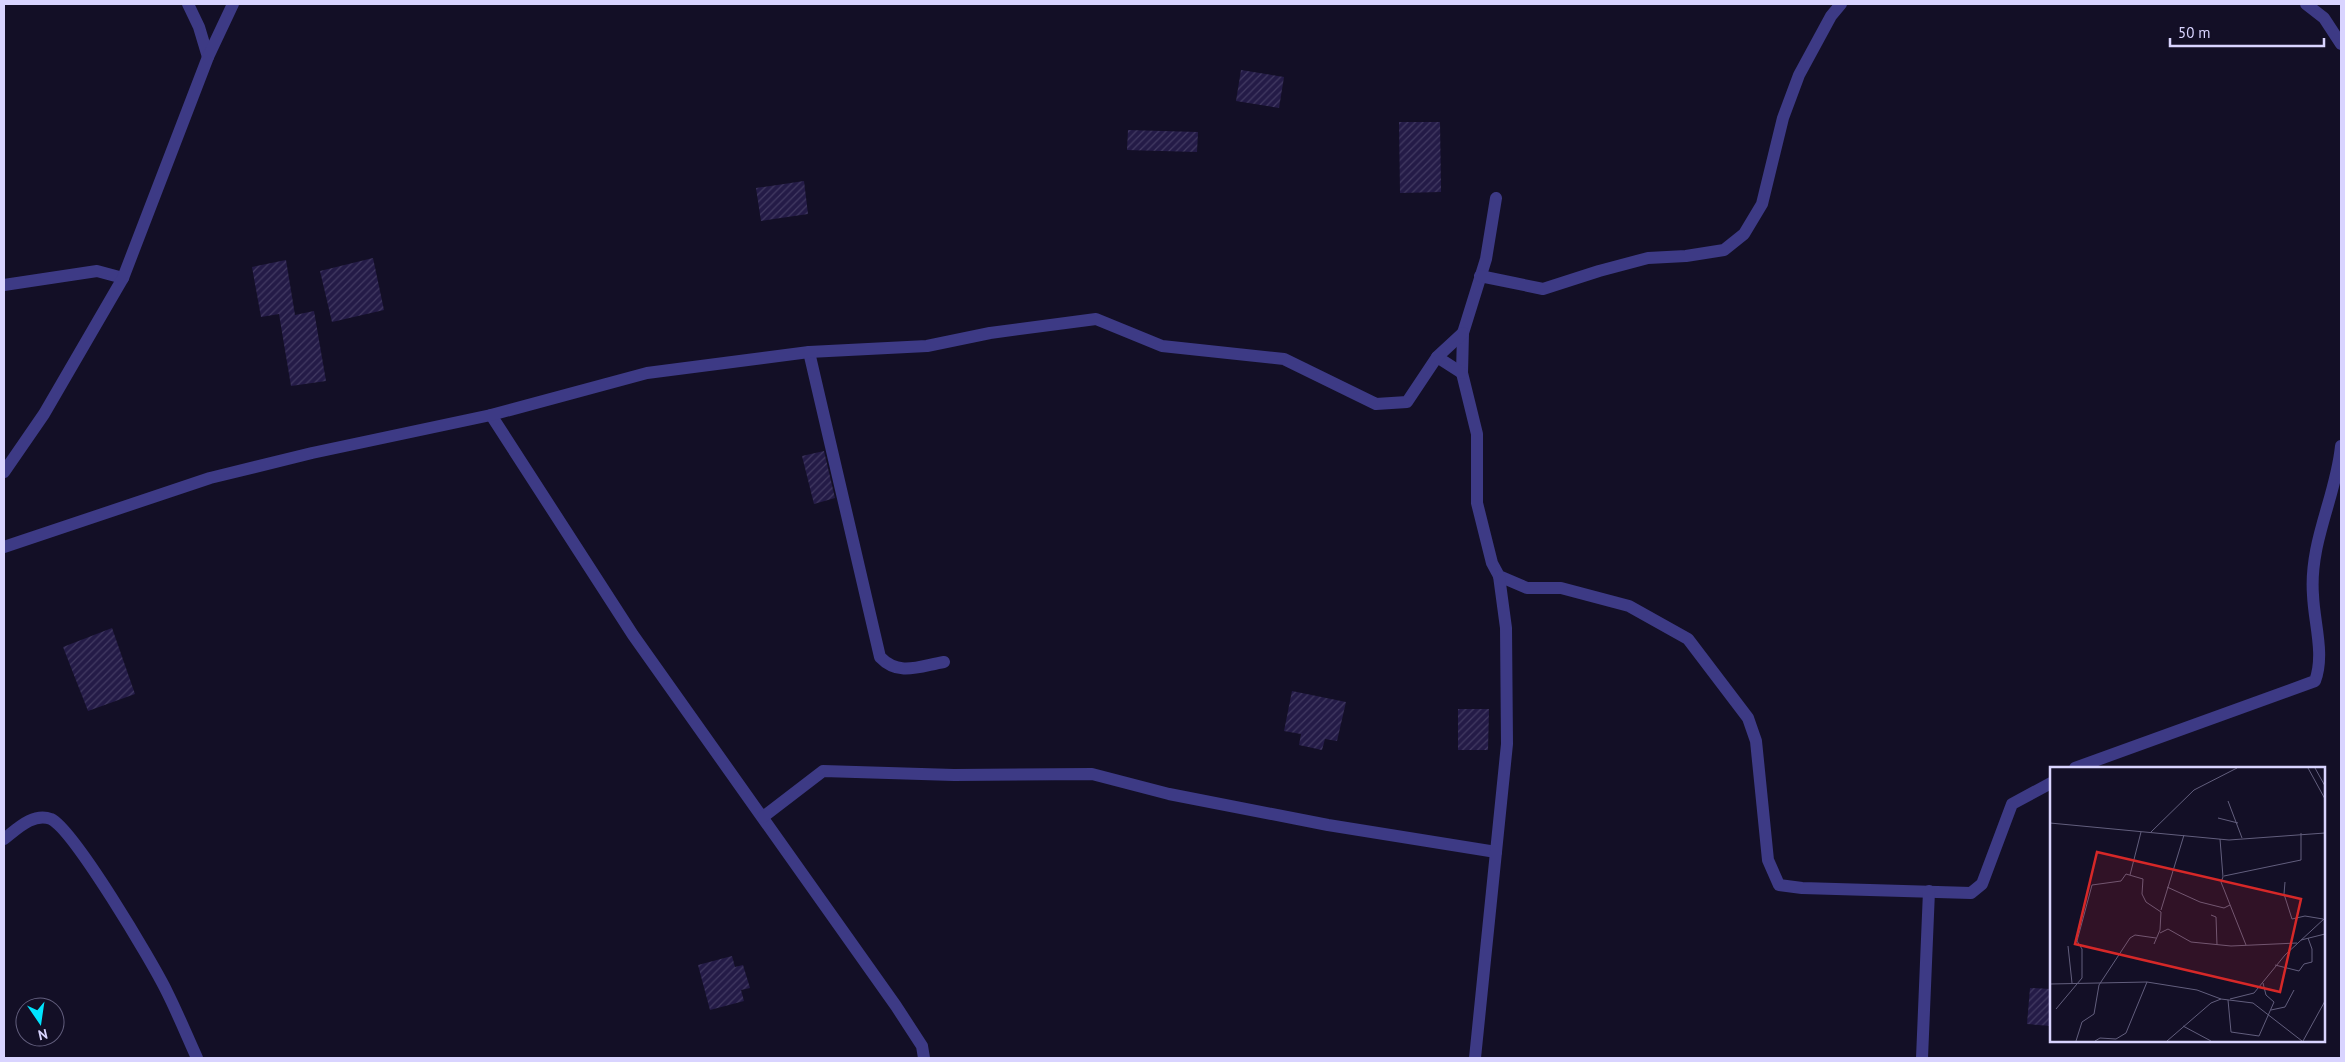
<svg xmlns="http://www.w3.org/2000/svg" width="2345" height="1062" font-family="'PT Sans',sans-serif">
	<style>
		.building { fill: url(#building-hatch) }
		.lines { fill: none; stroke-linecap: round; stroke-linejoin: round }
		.street { stroke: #3d3a85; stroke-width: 12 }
		.inset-road { fill: none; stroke: #625e7d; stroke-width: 1 }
		.view { fill: #d62828; fill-opacity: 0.15; stroke: #d62828; stroke-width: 2.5 }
		.inset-edge { fill: none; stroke: #d9d4ff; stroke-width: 2.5 }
	</style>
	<defs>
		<pattern id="building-hatch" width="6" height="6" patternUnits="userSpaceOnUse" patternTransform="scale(1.25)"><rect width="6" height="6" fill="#241b47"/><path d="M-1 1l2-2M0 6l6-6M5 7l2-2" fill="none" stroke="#433b63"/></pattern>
	</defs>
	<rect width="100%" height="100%" fill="#130f26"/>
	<g class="building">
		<polygon points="1241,70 1284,77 1279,108 1236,101"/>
		<polygon points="1399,122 1440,122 1441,192 1400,193"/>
		<polygon points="1128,130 1198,132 1197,152 1127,150"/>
		<polygon points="804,181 808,214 761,221 756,188"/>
		<polygon points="373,258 384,310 332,322 320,271"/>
		<polygon points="286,260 295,315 314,311 326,381 291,386 279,314 261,317 252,267"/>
		<polygon points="824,451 835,498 814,504 802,456"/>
		<polygon points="112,628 135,694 88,711 63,647"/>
		<polygon points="1292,691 1346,702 1337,741 1325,739 1322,750 1299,745 1301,734 1284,731"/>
		<polygon points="1458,709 1489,709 1488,750 1458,750"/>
		<polygon points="732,956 735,967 743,965 750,988 741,990 744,1001 710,1010 698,965"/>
		<polygon points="2030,988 2051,989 2051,1026 2027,1024"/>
	</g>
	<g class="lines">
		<g class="street">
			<polyline points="188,4 199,27 208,57"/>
			<polyline points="2306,4 2324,18 2341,44"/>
			<polyline points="1496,198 1486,259 1463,333 1462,373 1477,434 1477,503 1492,563 1499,576 1527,588 1561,588 1629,606 1688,639 1748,718 1756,741 1768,860 1779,885 1802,888 1971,893 1982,884 2012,804 2051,783"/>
			<polyline points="1480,276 1543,289 1599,271 1648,258 1686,256 1724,250 1744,234 1762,204 1783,118 1799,75 1831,16 1841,4"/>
			<polyline points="4,285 97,271 123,278"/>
			<path d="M 809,352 L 880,657 C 899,677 920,666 944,662"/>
			<polyline points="1437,357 1462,373"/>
			<polyline points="491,415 633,635 896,1006 922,1046 924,1058"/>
			<polyline points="4,472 44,414 123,278 208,57 233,4"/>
			<polyline points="4,547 210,478 312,453 491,415 647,373 809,352 927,346 990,333 1096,319 1162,346 1284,359 1376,404 1407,402 1437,357 1463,333"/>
			<path d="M 2075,768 L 2315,681 C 2325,654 2314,623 2313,595 C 2309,542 2336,497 2341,446"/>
			<polyline points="763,817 823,771 954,775 1092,774 1169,794 1328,825 1496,852"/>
			<path d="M 4,839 C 16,830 33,812 51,819 C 74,830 153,963 167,992 C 178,1014 187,1036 197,1058"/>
			<polyline points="1475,1058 1507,744 1506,628 1499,576"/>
			<polyline points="1922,1058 1929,891"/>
		</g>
	</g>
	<g transform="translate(2050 767)">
		<rect width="275" height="275" fill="#130f26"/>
		<path class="inset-road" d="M 258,1 L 275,32M 265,1 L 275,19M 178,34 L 192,71M 168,51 L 188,56M 0,56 L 179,73 L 275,66M 101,65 L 144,23 L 187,1M 170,72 L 173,110 L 171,115 L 196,178M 275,93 L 275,165M 80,108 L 91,65M 174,109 L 251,93 L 251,66M 235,115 L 234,127 L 242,152 L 255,149 L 273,152M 117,120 L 150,135 L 174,141 L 180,138M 111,143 L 134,68M 161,148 L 166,150 L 167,178M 110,166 L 118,162 L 141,175 L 181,179 L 247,176M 251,173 L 275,167M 18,179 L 22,216M 225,198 L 249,204 L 254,197 L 262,195 L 262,182 L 258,171M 0,217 L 97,215 L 147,223 L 171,232 L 203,236 L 252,274M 180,232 L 204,226 L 235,188 L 275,151M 178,233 L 181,265 L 209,269 L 224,235 L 216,228 L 213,216M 6,242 L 32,211 L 32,182 L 27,174 L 42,118 L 71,114 L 76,107 L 93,112 L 92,127 L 96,135 L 111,145 L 110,163 L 104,177M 221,243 L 235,240 L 244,223M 133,259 L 161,274M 26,274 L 32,255 L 44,247 L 49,218 L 80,171 L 85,168 L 106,171M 45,274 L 50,271 L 66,272 L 76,266 L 97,215M 117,274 L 161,236 L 171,232M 253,274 L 275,234"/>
		<path class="view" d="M 47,85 L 251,132 L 230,225 L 25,177 Z"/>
		<rect width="275" height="275" class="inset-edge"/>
	</g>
	<rect width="2345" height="1062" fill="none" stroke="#d9d4ff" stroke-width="10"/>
	<g transform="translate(40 1022) rotate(167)"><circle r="24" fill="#130f26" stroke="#625e7d"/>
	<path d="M0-4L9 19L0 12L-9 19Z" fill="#00e5ff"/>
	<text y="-8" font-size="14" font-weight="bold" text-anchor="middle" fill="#d9d4ff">N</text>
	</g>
	<path d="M2170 38v8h154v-8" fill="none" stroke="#d9d4ff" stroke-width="2.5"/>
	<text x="2178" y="38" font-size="15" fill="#d9d4ff" stroke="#130f26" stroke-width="4" paint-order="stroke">50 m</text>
</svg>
